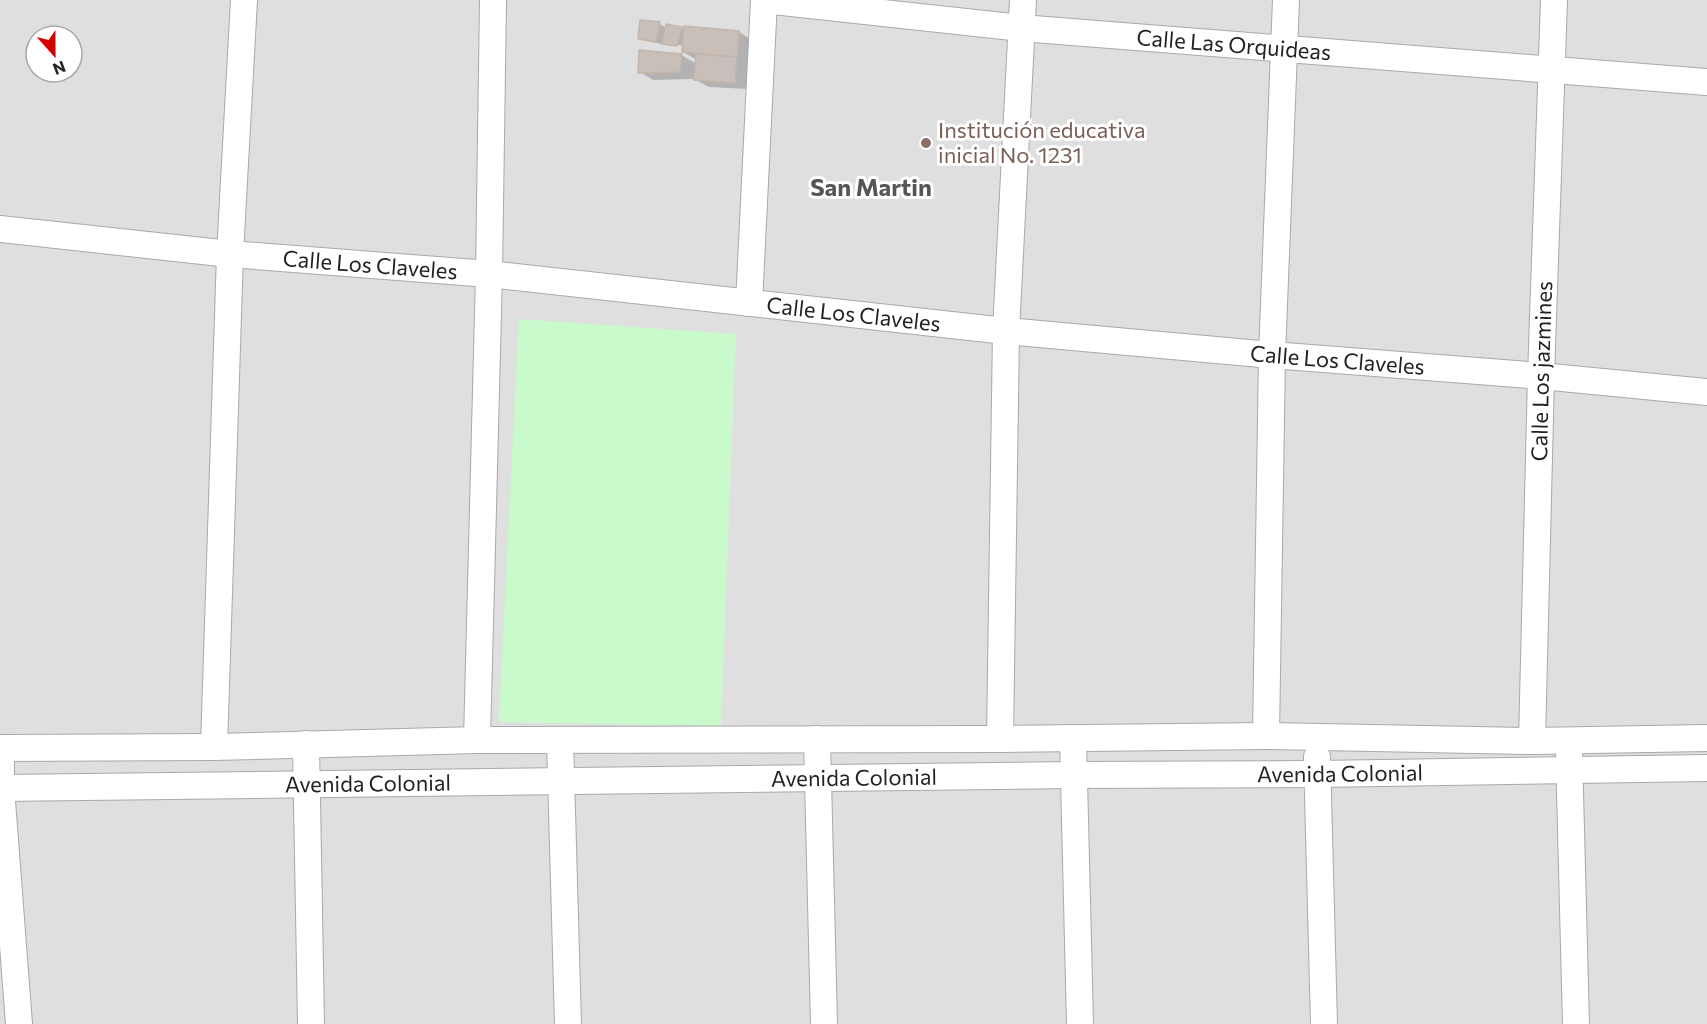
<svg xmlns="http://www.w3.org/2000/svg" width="1707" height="1024" font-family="Commissioner,sans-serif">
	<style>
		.residential { fill: #e0dfdf; fill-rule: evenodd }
		.park { fill: #c8facc }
		.shadow { fill: #0003 }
		.building { fill: #c7bfb8; stroke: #c4b6ab; stroke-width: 1.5 }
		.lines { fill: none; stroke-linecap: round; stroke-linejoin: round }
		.minor-casing { stroke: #a9a9a9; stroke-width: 28 }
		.minor { stroke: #fff; stroke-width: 26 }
		.education-dot { fill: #8d6e63; stroke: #fff; stroke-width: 2 }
		.labels { text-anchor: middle; stroke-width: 6; stroke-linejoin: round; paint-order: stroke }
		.street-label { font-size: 22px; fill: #222; stroke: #fff }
		.education-label { font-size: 22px; fill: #785e54; stroke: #fff; text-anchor: start }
		.neighbourhood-label { font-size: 24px; font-weight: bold; fill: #555; stroke: #fff }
	</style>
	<rect width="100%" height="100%" fill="#f2efe9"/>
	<path class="residential" d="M 0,0 L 1707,0 L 1707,1024 L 0,1024 ZM 36,36 L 72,36 L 72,72 L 36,72 Z"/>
	<polygon class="park" points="519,319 736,334 721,726 499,722"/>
	<polygon class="shadow" points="660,24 666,28 681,28 685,31 739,32 752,40 748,89 709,87 694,79 653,80 640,72 681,55 697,64 697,60 683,52 685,46 668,43 668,46 663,42 662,44 646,41 640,38"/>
	<g class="building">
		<polygon points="640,20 660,22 656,42 638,39"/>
		<polygon points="666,24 682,27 677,46 662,44"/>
		<polygon points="684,26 739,31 737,57 682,52"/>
		<polygon points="639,50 682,54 680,72 638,73"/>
		<polygon points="696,54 737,57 735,83 694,80"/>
	</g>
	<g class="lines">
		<g class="minor-casing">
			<g id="minor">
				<path id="s1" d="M 764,0 L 1021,28 L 1707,82"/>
				<path id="s2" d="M 0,229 L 230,254 L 489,274 L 1006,331 L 1272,355 L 1541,376 L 1707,392"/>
				<polyline points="749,303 764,0"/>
				<polyline points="1266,736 1272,355 1286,0"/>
				<polyline points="1073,738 1080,1024"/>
				<polyline points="817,739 824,1024"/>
				<polyline points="1000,739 1006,331 1023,0"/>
				<polyline points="477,740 489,274 493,0"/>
				<polyline points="560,740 568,1024"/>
				<path id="s3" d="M 1532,741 L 1541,376 L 1554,0"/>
				<polyline points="306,744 311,1024"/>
				<polyline points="214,747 230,254 244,0"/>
				<polyline points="0,748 214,747 477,740 1000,739 1266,736 1532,741 1707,738"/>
				<polyline points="1,748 1,788 19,1024"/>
				<polyline points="1569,752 1576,1024"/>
				<polyline points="1317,757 1324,1024"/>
				<path id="s4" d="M 0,788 L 1073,775 L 1318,774 L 1707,768"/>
			</g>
		</g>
		<use href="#minor" class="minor"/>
	</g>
	<circle class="education-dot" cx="926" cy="143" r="6"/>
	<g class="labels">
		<g class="street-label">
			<text dy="8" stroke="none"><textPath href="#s1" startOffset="472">Calle Las Orquideas</textPath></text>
			<text dy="8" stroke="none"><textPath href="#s2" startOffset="372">Calle Los Claveles</textPath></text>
			<text dy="8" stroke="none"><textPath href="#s2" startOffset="858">Calle Los Claveles</textPath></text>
			<text dy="8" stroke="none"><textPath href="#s2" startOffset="1344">Calle Los Claveles</textPath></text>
			<text dy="8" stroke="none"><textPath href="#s3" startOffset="370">Calle Los jazmines</textPath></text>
			<text dy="8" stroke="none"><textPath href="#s4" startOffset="1340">Avenida Colonial</textPath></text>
			<text dy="8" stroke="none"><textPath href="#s4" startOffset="854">Avenida Colonial</textPath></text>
			<text dy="8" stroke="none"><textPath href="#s4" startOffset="368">Avenida Colonial</textPath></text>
		</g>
		<g class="education-label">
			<text x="938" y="138">Institución educativa<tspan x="938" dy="25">inicial No. 1231</tspan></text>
		</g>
		<g class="neighbourhood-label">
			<text x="871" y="196">San Martin</text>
		</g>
	</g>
	<g transform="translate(54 54) rotate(159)"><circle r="28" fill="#ffffff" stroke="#a7a7a7" stroke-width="1.5"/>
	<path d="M0-4.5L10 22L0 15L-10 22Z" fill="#d40000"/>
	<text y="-9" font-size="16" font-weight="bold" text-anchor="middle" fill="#222222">N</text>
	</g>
</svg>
